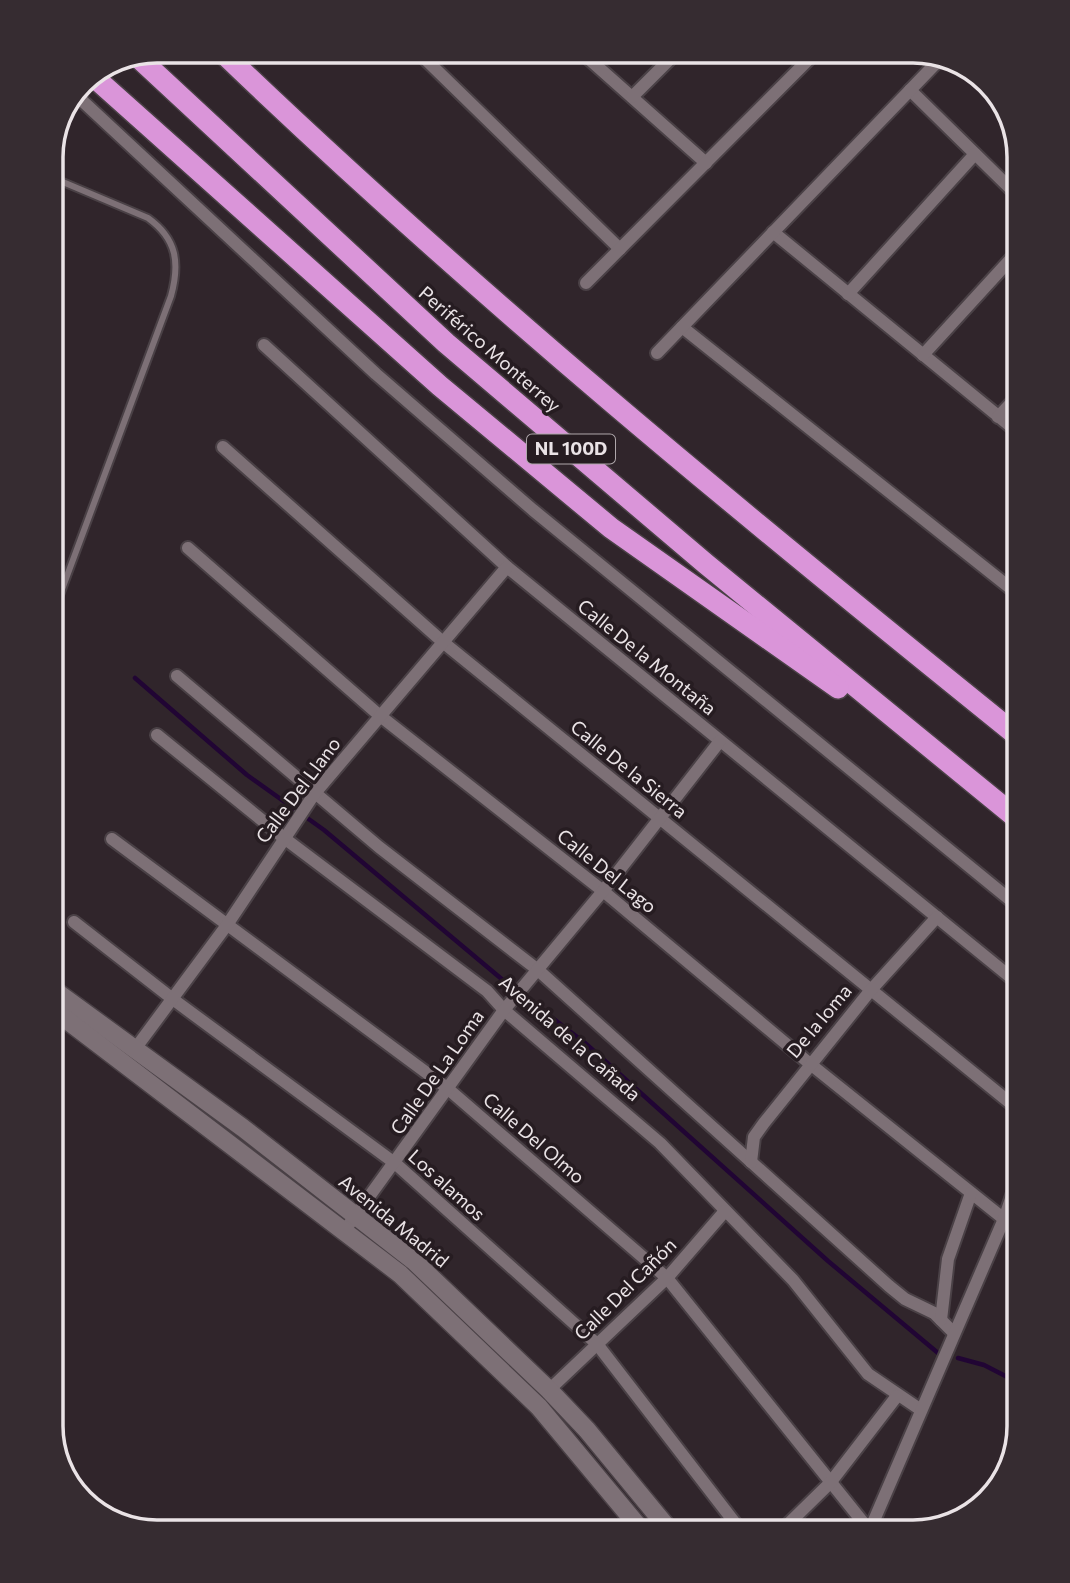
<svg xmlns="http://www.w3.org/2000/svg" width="1070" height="1583" font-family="Commissioner,sans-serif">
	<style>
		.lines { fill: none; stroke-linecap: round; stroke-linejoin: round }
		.stream { stroke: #210534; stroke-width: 4.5 }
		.lane-casing { stroke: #4a4146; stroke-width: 10 }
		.street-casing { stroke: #4a4146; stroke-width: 16 }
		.secondary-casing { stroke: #4a4146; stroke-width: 21 }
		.highway-casing { stroke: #4a4146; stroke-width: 24 }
		.lane { stroke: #7d7076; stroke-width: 6 }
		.street { stroke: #7d7076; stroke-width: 12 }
		.secondary { stroke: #7d7076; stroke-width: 18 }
		.highway { stroke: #da95d9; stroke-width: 21 }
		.labels { text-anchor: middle; stroke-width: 7; stroke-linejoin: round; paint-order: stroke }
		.shield { fill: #261c21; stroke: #afa7ab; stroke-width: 2 }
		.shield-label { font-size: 18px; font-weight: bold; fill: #eae3e6 }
		.street-label { font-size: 19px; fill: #eae3e6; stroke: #261c21 }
		.rim { fill: none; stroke: #eae3e6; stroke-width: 3.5 }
	</style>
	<rect width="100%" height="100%" fill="#30252b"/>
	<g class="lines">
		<g class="stream">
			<polyline points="135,678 247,775 324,830 504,981 585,1043 828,1261 938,1353"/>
			<polyline points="958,1358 984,1365 1019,1383"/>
		</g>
		<g class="lane-casing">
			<path id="lane" d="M 51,619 L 171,296 C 180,263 177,239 148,218 L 51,177"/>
		</g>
		<g class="street-casing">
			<g id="street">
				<polyline points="417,51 620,249"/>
				<polyline points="580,51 706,163"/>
				<polyline points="910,90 1019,197"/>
				<polyline points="76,95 376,374 533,510 1019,907"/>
				<polyline points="632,97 678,51"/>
				<polyline points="773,232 1019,433"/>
				<polyline points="586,283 817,51"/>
				<polyline points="848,294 975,154"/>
				<polyline points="682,327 1019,595"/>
				<polyline points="264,345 507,567 1019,984"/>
				<polyline points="657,353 941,58"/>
				<polyline points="923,355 1019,250"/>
				<polyline points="998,417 1019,395"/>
				<polyline points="223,447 444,643 1019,1110"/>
				<polyline points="188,548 379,715 603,891 809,1063 1004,1219"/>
				<polyline points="177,676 379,847 538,970 889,1286 905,1299 934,1313 954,1333"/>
				<polyline points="157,735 284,838 487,991 504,1010 660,1143 793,1280 868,1374 921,1410"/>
				<polyline points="112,839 447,1088 667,1278 870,1531"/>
				<polyline points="74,922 174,1000 396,1164 597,1344 742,1532"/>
				<polyline points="135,1049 227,925 315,793 507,567"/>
				<polyline points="751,1162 754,1137 764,1123 870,991 937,917"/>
				<polyline points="345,1230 504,1010 603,891 720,741"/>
				<polyline points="941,1320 948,1259 971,1193"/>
				<polyline points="549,1390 667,1278 725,1211"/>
				<polyline points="780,1532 830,1483 897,1396"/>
				<polyline points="869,1532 1004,1219 1019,1176"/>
			</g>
		</g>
		<g class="secondary-casing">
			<g id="secondary">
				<polyline points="51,988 243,1128 415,1262 549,1390 587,1430 671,1532"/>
				<polyline points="51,1008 400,1274 539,1407 643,1532"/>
			</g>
		</g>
		<g class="highway-casing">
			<g id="highway">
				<path d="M 221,51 C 474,294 746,517 1019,737"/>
				<polyline points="139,58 446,343 706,564 1019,820"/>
				<polyline points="94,77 440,386 611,528 838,688"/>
			</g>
		</g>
		<use href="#lane" class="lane"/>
		<use href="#street" class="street"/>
		<use href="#secondary" class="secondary"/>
		<use href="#highway" class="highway"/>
	</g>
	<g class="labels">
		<rect class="shield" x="527" y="434.5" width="88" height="29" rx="5"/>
		<g class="shield-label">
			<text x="571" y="455">NL 100D</text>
		</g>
		<g class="street-label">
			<text transform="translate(490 349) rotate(41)" y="7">Periférico Monterrey</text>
			<text transform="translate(647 657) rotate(39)" y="7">Calle De la Montaña</text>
			<text transform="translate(629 769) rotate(39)" y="7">Calle De la Sierra</text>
			<text transform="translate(298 790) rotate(-53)" y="7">Calle Del Llano</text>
			<text transform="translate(607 871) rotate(39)" y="7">Calle Del Lago</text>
			<text transform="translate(819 1021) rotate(-50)" y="7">De la loma</text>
			<text transform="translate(570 1038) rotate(41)" y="7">Avenida de la Cañada</text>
			<text transform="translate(437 1072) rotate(-55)" y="7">Calle De La Loma</text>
			<text transform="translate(534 1138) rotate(41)" y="7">Calle Del Olmo</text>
			<text transform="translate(447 1185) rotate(42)" y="7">Los alamos</text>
			<text transform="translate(394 1221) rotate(39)" y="7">Avenida Madrid</text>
			<text transform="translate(625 1289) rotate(-45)" y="7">Calle Del Cañón</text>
		</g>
	</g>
	<path d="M0 0H1070V1583H0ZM157 63H913A94 94 0 0 1 1007 157V1426A94 94 0 0 1 913 1520H157A94 94 0 0 1 63 1426V157A94 94 0 0 1 157 63Z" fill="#362c31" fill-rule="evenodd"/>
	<path class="rim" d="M157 63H913A94 94 0 0 1 1007 157V1426A94 94 0 0 1 913 1520H157A94 94 0 0 1 63 1426V157A94 94 0 0 1 157 63Z"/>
</svg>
